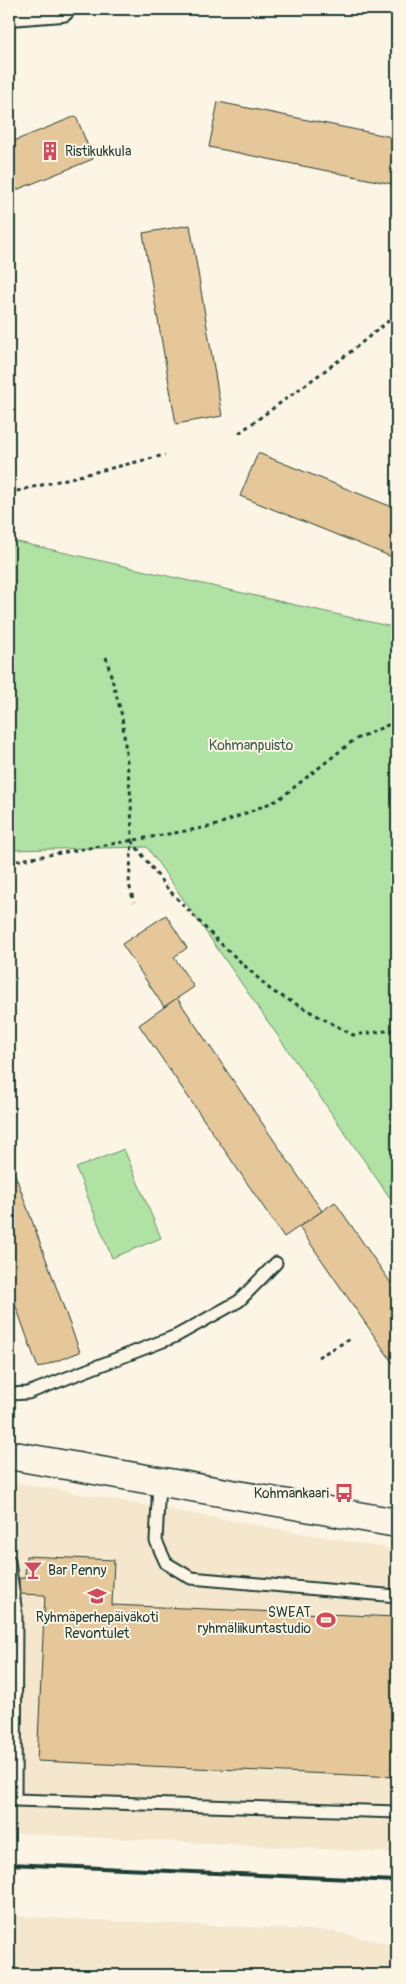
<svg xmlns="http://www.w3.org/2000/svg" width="406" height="1984" font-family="Pangolin,sans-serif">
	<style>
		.built { fill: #f5e7ce }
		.green { fill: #afe2a3; stroke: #67906c }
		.building { fill: #e6c799; stroke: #1f3d34 }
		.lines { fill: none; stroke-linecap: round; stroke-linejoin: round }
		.lane-casing { stroke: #1f3d34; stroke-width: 15 }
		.street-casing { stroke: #1f3d34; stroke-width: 28 }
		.secondary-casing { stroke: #1f3d34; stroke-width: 31 }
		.path { stroke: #1f3d34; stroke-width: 3; stroke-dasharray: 4 4; stroke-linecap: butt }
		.lane { stroke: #fcf5e5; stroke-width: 11 }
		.street { stroke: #fcf5e5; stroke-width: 24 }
		.secondary { stroke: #fcf5e5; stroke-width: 28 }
		.rail { stroke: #1f3d34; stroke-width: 4 }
		.labels { text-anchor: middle; stroke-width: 4; stroke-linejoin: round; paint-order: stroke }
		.poi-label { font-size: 14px; fill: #1f3d34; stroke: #fcf5e5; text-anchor: start }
		.park-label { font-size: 14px; fill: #3c5e4a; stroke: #fcf5e5 }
	</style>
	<rect width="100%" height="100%" fill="#fcf5e5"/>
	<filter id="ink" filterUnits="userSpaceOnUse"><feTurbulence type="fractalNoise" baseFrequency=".02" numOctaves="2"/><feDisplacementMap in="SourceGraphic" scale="10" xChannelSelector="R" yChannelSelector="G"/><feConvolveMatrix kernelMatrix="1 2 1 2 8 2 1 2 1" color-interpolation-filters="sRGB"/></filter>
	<g filter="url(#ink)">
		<g class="built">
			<polygon points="9,1481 397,1550 397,1853 9,1833"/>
			<polygon points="9,1916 334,1931 397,1946 397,1975 9,1975"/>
		</g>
		<g class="green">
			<polygon points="9,540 397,628 397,1208 147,847 9,850"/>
			<polygon points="124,1149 161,1238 112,1258 76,1168"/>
		</g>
		<g class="building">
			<polygon points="218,102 397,138 397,185 209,147"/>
			<polygon points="76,116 93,159 9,193 9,143"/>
			<polygon points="190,225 222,416 176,424 143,233"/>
			<polygon points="258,453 397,509 397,559 240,496"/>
			<polygon points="166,915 187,948 174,957 194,987 164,1007 122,944"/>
			<polygon points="177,998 322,1211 284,1237 139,1025"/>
			<polygon points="9,1158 80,1352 38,1368 9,1287"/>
			<polygon points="335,1202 397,1292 397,1369 299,1227"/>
			<polygon points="26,1556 114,1560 112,1605 397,1617 397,1777 37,1761 45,1595 19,1594 19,1578 25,1578"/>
		</g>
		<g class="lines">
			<g class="lane-casing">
				<g id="lane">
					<polyline points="9,1394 28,1393 176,1336 239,1301 276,1263"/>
					<polyline points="159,1482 156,1541 166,1563 191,1578 397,1596"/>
					<polyline points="9,1561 16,1614 15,1800 397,1812"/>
				</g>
			</g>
			<g class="street-casing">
				<polyline id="street" points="9,13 62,9"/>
			</g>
			<g class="secondary-casing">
				<polyline id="secondary" points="9,1455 397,1523"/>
			</g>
			<g class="path">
				<polyline points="239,433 349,353 397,314"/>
				<polyline points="9,493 165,455"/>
				<polyline points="9,633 12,631"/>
				<polyline points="106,657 122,716 131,799 132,841 129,884 134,902"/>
				<polyline points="132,841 166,887 219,942 272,991 353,1035 394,1030 397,1027"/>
				<polyline points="9,862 214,826 278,800 354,740 390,724 397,724"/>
				<polyline points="318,1357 352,1338"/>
			</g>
			<use href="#lane" class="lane"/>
			<use href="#street" class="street"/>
			<use href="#secondary" class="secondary"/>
			<polyline class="rail" points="9,1864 397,1881"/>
		</g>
	</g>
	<defs>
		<g id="building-bare" transform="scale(1.5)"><path d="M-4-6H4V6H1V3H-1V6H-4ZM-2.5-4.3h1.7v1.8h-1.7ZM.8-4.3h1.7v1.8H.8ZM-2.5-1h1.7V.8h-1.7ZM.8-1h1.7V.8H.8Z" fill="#d1495b" stroke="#fcf5e5" stroke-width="2.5" paint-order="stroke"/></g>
		<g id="bus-bare" transform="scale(1.5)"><path d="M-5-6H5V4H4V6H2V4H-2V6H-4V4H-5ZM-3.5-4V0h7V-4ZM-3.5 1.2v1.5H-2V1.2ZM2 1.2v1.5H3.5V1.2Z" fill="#d1495b" stroke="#fcf5e5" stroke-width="2.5" paint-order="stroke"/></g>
		<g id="bar-bare" transform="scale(1.5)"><path d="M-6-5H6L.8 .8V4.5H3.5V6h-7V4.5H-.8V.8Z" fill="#d1495b" stroke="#fcf5e5" stroke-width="2.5" paint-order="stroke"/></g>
		<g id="school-bare" transform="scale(1.5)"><path d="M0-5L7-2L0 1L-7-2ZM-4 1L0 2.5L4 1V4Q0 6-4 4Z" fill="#d1495b" stroke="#fcf5e5" stroke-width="2.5" paint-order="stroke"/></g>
		<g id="stadium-bare" transform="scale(1.5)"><path d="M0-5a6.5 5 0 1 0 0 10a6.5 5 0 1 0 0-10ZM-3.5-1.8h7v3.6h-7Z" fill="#d1495b" stroke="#fcf5e5" stroke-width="2.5" paint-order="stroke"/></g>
	</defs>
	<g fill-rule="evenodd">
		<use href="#building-bare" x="50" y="151"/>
		<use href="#bus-bare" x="344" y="1493"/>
		<use href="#bar-bare" x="33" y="1570"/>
		<use href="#school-bare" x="97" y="1596"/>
		<use href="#stadium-bare" x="326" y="1620"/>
	</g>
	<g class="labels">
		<g class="poi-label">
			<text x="65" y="156">Ristikukkula</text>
			<text x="329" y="1498" text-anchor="end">Kohmankaari</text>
			<text x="48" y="1575">Bar Penny</text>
			<text x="311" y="1617" text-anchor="end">SWEAT<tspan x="311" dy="16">ryhmäliikuntastudio</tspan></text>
			<text x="97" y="1622" text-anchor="middle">Ryhmäperhepäiväkoti<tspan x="97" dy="16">Revontulet</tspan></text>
		</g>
		<g class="park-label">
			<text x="251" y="750">Kohmanpuisto</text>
		</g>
	</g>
	<rect width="406" height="1984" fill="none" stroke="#fcf5e5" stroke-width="30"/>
	<rect x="15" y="15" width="376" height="1954" fill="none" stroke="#1f3d34" stroke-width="2" filter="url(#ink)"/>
</svg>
